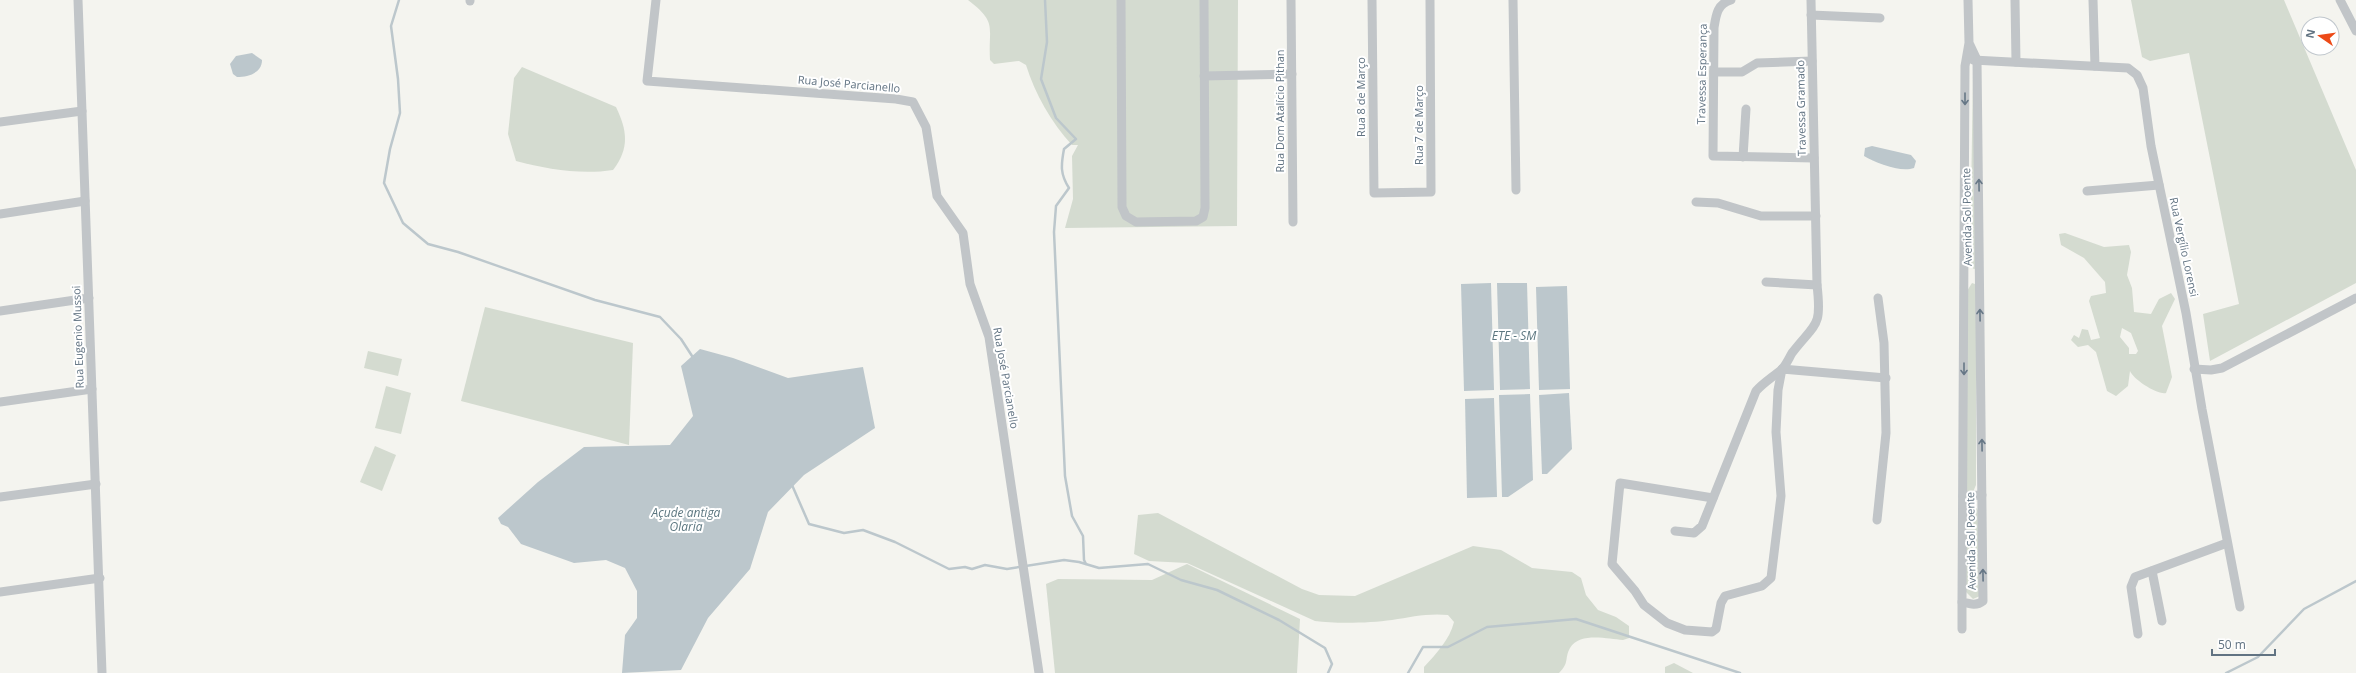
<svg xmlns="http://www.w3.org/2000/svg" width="2356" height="673" font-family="'Open Sans',sans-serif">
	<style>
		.green { fill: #d4dbd0; fill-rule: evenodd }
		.water { fill: #bcc7cc }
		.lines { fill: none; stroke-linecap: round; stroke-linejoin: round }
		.stream { stroke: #bcc7cc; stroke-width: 2.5 }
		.street { stroke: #c1c5c8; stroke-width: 9 }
		.oneway { stroke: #667786 }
		.labels { text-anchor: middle; stroke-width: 4; stroke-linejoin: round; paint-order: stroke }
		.street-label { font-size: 11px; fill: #617382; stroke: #fff }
		.water-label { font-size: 12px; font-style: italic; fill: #5c7780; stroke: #fff }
	</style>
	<rect width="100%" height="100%" fill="#f4f4ef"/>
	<g class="green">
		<path d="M 968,0 L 1238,0 L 1237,226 L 1065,228 L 1073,199 L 1072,156 L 1078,145 L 1072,145 C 1051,122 1035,94 1026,65 L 1019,61 L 994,64 L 990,60 C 988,26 998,23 968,0 Z"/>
		<polygon points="2131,0 2284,0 2356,170 2356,283 2210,361 2203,314 2239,304 2189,53 2150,61 2142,57"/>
		<path d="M 522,67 L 616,107 C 627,130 630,148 613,170 C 580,175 547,169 516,161 L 508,134 L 514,78 Z"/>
		<polygon points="1973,70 1977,268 1974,269 1970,266"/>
		<path d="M 2065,233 L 2104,247 L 2129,245 L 2131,252 L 2127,275 L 2132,288 L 2134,312 L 2151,314 L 2159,299 L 2171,293 L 2175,299 L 2162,326 L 2172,377 L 2166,393 C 2157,395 2133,379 2130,371 L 2128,386 L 2116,396 L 2107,391 L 2096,352 L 2088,345 L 2078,347 L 2071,340 L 2074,335 L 2079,338 L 2082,329 L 2088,330 L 2091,340 L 2100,338 L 2089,301 L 2091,296 L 2106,293 L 2105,282 L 2084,258 L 2061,245 L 2059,234 ZM 2122,328 L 2131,333 L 2138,351 L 2136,354 L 2129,354 L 2129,348 L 2120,337 Z"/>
		<polygon points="1972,283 1975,284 1976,289 1976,485 1973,492 1966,491 1967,291"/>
		<polygon points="485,307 633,343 629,445 461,401"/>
		<polygon points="368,351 402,359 398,376 364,368"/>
		<polygon points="386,386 411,393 401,434 375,428"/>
		<polygon points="375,446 396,455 382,491 360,482"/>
		<polygon points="1973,505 1979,511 1980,596 1973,599 1965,591 1965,510"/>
		<path d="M 1158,513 L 1302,589 L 1319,595 L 1355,596 L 1473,546 L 1501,550 L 1532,568 L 1572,572 L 1581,578 L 1586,595 L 1598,610 L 1616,617 L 1629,626 L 1629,638 L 1623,640 C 1607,639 1580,632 1570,648 C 1564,659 1570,662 1559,673 L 1424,673 L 1424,667 C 1436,654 1450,639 1454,622 L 1448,615 C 1428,613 1411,617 1392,620 C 1370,623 1336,624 1315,621 L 1187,563 L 1149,561 L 1134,554 L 1138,515 Z"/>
		<polygon points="1187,564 1300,619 1297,673 1055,673 1046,584 1058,579 1152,580"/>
		<polygon points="1674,663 1693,673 1665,673 1665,667"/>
	</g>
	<g class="water">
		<path d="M 252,53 L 262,60 C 262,73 248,77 237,77 L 233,74 L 230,64 L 236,56 Z"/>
		<path d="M 1872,146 L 1911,155 L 1916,161 L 1914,168 C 1901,173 1876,163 1864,156 L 1865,148 Z"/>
		<polygon points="1491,283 1494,390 1464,391 1461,284"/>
		<polygon points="1497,283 1527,283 1530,389 1500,390"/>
		<polygon points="1567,286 1570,389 1539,390 1536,287"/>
		<polygon points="700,349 733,358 788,378 863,367 875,428 804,475 768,512 750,569 708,618 681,670 622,673 625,635 637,618 637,591 625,568 606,560 574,563 521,544 508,527 501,524 498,518 538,482 584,447 670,445 693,416 681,366"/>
		<polygon points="1569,393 1572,449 1547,474 1542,474 1539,395"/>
		<polygon points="1530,394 1533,480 1508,497 1502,497 1499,395"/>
		<polygon points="1494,398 1497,497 1467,498 1465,399"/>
	</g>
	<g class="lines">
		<g class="stream">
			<polyline points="399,0 391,26 398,79 400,113 390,149 384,183 403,223 428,244 458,252 595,300 660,317 681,339 694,359"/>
			<path d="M 1045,0 L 1047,42 L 1041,79 L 1056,118 L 1076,139 L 1064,149 C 1061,165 1060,174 1069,188 L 1056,206 L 1054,232 L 1065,476 L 1072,516 L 1083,536 L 1084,560 L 1086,564"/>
			<polyline points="792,485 809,524 844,533 863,530 895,542 949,569 965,567 972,569 985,565 1007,569 1064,560 1079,562 1099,568 1148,564 1181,580 1217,590 1279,620 1325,648 1332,664 1328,673"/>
			<polyline points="1408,673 1423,647 1448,647 1487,627 1576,619 1740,673"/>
			<polyline points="2226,673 2258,657 2304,609 2356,581"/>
		</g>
		<g class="street">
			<polyline points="78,0 102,673"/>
			<polyline points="656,0 647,81 896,99 913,102 926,127 937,196 963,233 970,284 989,337 1039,673"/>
			<polyline points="1121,0 1122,207 1126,216 1136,222 1196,221 1203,217 1205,208 1204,0"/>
			<polyline points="1291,0 1293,222"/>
			<polyline points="1372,0 1374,193 1431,192 1430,0"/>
			<polyline points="1513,0 1516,190"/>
			<path d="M 1731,0 C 1717,4 1716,15 1714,28 L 1713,156 L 1814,158"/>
			<path d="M 1968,0 L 1969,43 L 1965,66 L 1962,602 C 1970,604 1977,606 1983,601 L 1977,60 L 1969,43"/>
			<polyline points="2015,0 2016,62"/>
			<polyline points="2093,0 2095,66"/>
			<polyline points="2340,0 2356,31"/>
			<polyline points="470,1 470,0"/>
			<polyline points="1811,15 1880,18"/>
			<polyline points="1973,60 2128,68 2137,75 2143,88 2151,146 2186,313 2202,409 2240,607"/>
			<polyline points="1714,72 1742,72 1757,63 1812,61"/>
			<polyline points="1204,76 1292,74"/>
			<polyline points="0,122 82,111"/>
			<polyline points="1743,157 1746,109"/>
			<polyline points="2087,191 2159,185"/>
			<polyline points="1696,202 1718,203 1761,216 1816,216"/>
			<polyline points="0,214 85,201"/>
			<polyline points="1766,282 1817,285"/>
			<polyline points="0,311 89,298"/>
			<polyline points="2194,369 2211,370 2222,368 2356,298"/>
			<polyline points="0,402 92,389"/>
			<polyline points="1963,496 1982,495"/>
			<polyline points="0,497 96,484"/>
			<polyline points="1713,498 1620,483 1612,564 1635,591 1644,605 1667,623 1685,630 1712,632 1716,629 1721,603 1725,596 1762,586 1771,578 1781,496 1776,432 1778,390 1782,369 1886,378"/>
			<polyline points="1877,520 1886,433 1884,343 1878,298"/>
			<path d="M 1675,531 L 1694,533 L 1702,526 L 1756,391 C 1764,382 1773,377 1782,369 C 1786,365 1789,358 1792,353 C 1816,322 1822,328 1817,285 L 1811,0"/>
			<polyline points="2152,571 2162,621"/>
			<polyline points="0,592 100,578"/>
			<polyline points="1962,629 1962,602"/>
			<polyline points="2138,634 2131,587 2135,577 2227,543"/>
		</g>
	</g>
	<defs><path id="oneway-shaft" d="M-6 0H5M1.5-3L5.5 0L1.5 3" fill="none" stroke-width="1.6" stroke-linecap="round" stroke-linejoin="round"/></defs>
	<g class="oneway">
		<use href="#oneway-shaft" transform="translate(1965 99) rotate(90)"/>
		<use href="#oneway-shaft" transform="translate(1979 185) rotate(-91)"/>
		<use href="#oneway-shaft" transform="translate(1980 315) rotate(-91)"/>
		<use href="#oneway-shaft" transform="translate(1964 369) rotate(90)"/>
		<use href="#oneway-shaft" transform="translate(1982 445) rotate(-91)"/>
		<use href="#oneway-shaft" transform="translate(1983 575) rotate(-91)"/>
	</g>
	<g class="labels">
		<g class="street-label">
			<text transform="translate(1702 74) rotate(-89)" y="4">Travessa Esperança</text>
			<text transform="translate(849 84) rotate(5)" y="4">Rua José Parcianello</text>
			<text transform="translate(1361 97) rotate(-90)" y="4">Rua 8 de Março</text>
			<text transform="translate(1801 108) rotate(-91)" y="4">Travessa Gramado</text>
			<text transform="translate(1280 111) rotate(-90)" y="4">Rua Dom Atalício Pithan</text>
			<text transform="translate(1419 125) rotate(-90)" y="4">Rua 7 de Março</text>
			<text transform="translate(1967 217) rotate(-91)" y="4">Avenida Sol Poente</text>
			<text transform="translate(2184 247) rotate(78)" y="4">Rua Vergílio Lorensi</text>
			<text transform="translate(78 337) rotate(-92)" y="4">Rua Eugenio Mussoi</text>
			<text transform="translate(1006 378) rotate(80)" y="4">Rua José Parcianello</text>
			<text transform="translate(1971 541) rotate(-91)" y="4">Avenida Sol Poente</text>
		</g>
		<g class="water-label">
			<text x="1514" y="340">ETE - SM</text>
			<text x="686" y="517">Açude antiga<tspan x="686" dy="14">Olaria</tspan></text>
		</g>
	</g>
	<g transform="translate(2320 36) rotate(283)"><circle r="19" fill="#ffffff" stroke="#c0c7cd"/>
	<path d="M0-3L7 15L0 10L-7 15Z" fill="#ed4a17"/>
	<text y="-6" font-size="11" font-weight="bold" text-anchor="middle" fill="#617382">N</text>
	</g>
	<path d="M2212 649v6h63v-6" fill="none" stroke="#617382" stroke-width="2"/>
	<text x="2218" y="649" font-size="12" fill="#617382" stroke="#ffffff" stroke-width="3" paint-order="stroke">50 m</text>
</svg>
